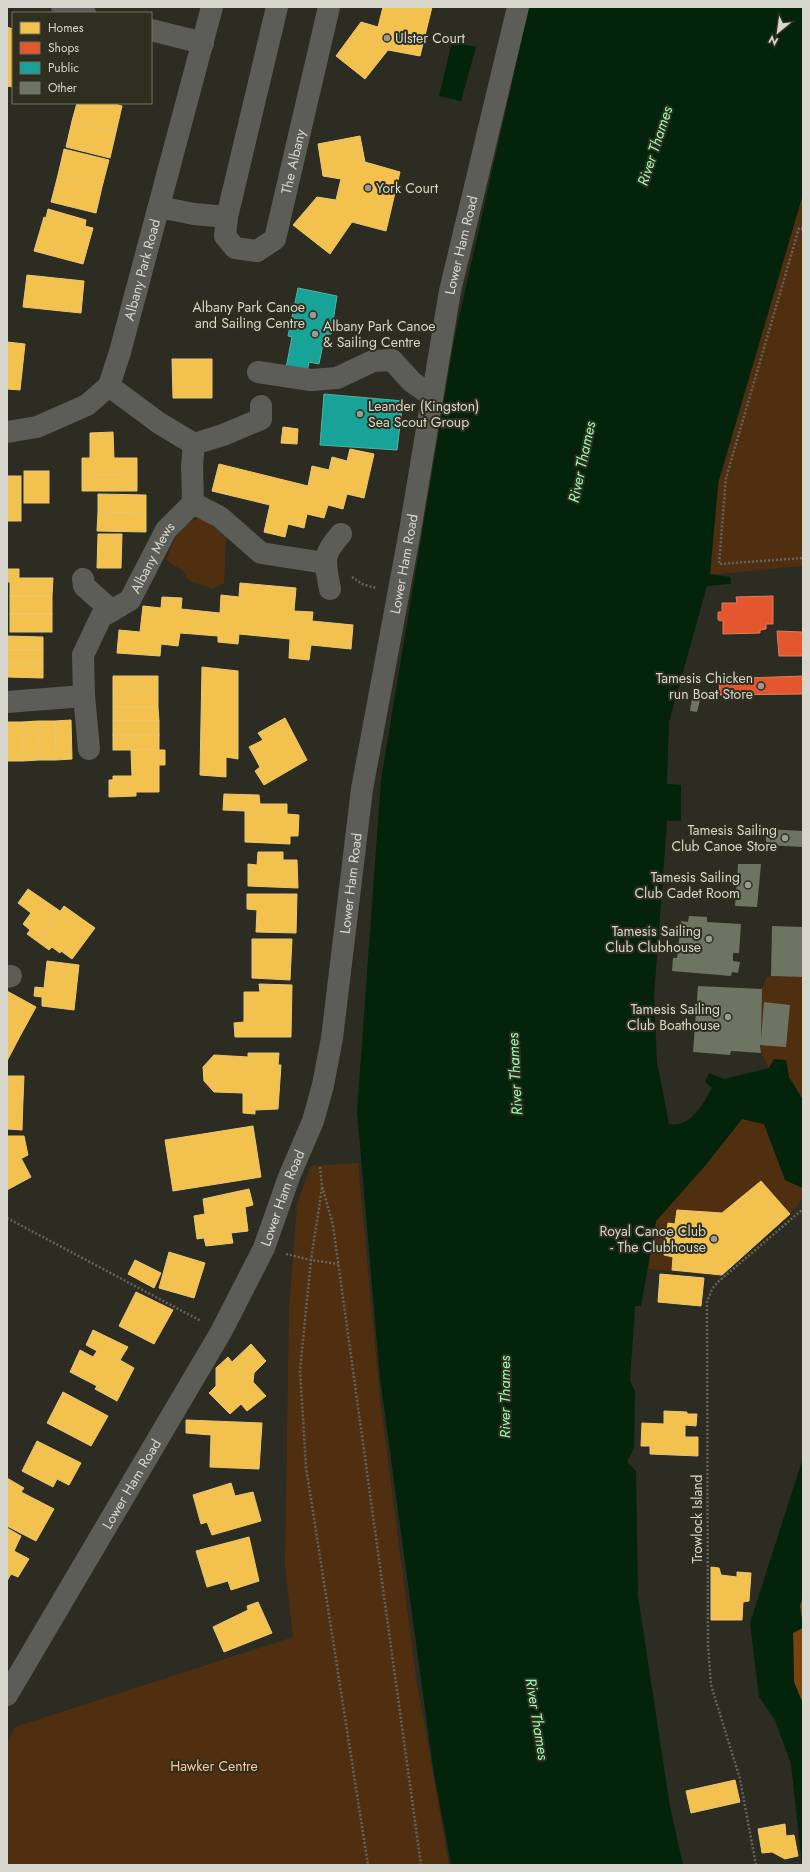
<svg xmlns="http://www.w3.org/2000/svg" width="810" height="1872" font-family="Jost,sans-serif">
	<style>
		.green { fill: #502f11 }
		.forest { fill: #78440c }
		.water { fill: #04230b }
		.homes { fill: #f2c14e; stroke: #eac774 }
		.shops { fill: #e4572e; stroke: #e07d5e }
		.public { fill: #17a398; stroke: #51b2a8 }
		.building { fill: #6d7461 }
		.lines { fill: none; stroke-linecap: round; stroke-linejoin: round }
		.path { stroke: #64645e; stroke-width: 2.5; stroke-dasharray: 2 2; stroke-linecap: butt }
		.minor { stroke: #5d5d57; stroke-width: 22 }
		.poi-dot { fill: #9b9a91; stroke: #2f2f1f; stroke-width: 1.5 }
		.labels { text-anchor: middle; stroke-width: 4; stroke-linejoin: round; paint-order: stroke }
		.poi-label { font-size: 14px; fill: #d7d6cd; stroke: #2f2f1f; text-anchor: end }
		.street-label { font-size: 14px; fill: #d7d6cd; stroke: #2f2f1f }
		.park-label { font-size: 14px; fill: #fcc69d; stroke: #2f2f1f }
		.water-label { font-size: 15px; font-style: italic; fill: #97fab1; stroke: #2f2f1f }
	</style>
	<rect width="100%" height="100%" fill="#2c2c22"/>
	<g class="green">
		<polygon points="803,194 803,566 710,575 719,481"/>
		<path d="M 201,518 L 226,536 L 224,583 L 213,589 L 190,581 L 182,570 L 166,560 C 175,540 177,524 201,518 Z"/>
		<polygon points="771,976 803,977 803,1100 789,1077 786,1060 769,1068 761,1053 762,989 766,978"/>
		<polygon points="742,1119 764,1124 785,1180 803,1188 803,1198 790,1214 720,1276 648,1269 656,1221 704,1167"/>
		<polygon points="358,1163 380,1399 416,1677 449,1865 7,1865 7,1742 15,1727 293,1637 285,1566 289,1310 297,1204 311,1166"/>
	</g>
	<polygon class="forest" points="803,1595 803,1704 794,1682 793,1633 803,1627 800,1606"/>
	<g class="water">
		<path d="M 529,7 L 803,7 L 803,194 L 718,483 L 710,574 L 730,577 L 731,584 L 707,586 L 669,722 L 667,784 L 681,785 L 681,821 L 667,821 L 654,997 L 657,1062 L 669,1124 C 691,1128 703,1104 712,1088 L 705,1082 L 709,1073 L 724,1079 L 769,1068 L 774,1059 L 786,1060 L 789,1077 L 803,1100 L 803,1188 L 785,1180 L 764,1124 L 742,1119 L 704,1167 L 656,1221 L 641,1306 L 635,1306 L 630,1381 L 635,1391 L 634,1448 L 627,1462 L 636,1471 L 638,1596 L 670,1807 L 683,1865 L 451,1865 L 433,1768 L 380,1378 L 357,1111 L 381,780 L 454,340 Z"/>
		<polygon points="452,42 476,47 461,101 439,96"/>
		<polygon points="802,1461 803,1595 800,1606 803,1628 793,1633 794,1682 803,1704 803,1865 802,1865 791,1764 775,1720 759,1697 750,1623"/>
	</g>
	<g class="homes">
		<polygon points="383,7 432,7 420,56 388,50 365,79 336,56 361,22 378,27"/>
		<polygon points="7,27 13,29 13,87 7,86"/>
		<polygon points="77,103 111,103 122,106 116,132 72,121"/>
		<polygon points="72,121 116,132 110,158 66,147"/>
		<polygon points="360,136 365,162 400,172 386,231 352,222 330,254 293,225 317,197 336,200 341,179 323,176 318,144"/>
		<polygon points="64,149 109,160 102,187 58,175"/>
		<polygon points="58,175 102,187 96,213 51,202"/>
		<polygon points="48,209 86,220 85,226 93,228 83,264 34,251 44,217 46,218"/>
		<polygon points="27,275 84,281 81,313 23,307"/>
		<polygon points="7,342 25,344 20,390 7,389"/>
		<polygon points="172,359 212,359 212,398 173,398"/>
		<polygon points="283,427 298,429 297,444 281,443"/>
		<polygon points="113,432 114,458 137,458 137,474 82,475 82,458 90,458 90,433"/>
		<polygon points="350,449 374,454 364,498 347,494 343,509 328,505 324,518 307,514 304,528 288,524 285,537 264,532 270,505 212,491 219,464 308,486 312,466 329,470 332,457 347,461"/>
		<rect x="24" y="471" width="25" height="32"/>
		<polygon points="137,474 137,491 82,491 82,475"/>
		<rect x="7" y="476" width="14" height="45"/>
		<polygon points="98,494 146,495 146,513 98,512"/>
		<polygon points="98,512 146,513 146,532 97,531"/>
		<polygon points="98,534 122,534 121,568 97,568"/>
		<polygon points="7,569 19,569 19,578 53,578 52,596 10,596 10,582 7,582"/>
		<polygon points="240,583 296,588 294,611 313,612 312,621 353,625 351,649 311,645 309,660 289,658 290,639 239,634 238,644 218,642 218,636 180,633 178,646 161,644 160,656 117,653 119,630 140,632 143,606 161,608 162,597 182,598 181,609 220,613 221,595 239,597"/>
		<rect x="10" y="596" width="42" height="18"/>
		<rect x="10" y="614" width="42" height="18"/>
		<polygon points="7,636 43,637 43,650 7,650"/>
		<rect x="7" y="650" width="36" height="14"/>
		<polygon points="7,664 43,664 43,678 7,677"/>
		<polygon points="202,667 238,671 238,759 226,757 226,777 200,775"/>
		<polygon points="113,676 158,676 158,691 113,692"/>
		<polygon points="158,691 158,707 113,707 113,692"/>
		<polygon points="113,707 158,707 159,721 113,721"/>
		<polygon points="285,718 307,760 264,785 255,771 260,767 249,747 263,740 258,733"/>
		<polygon points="71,720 72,759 56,760 55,721"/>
		<polygon points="38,721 39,760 23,761 22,722"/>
		<polygon points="38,721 55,721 56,760 39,760"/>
		<rect x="113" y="721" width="46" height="14"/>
		<polygon points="7,722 22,722 23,761 7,761"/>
		<rect x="113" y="735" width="46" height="15"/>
		<polygon points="131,750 165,750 165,765 159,765 159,792 136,792 136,796 109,797 109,780 113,780 113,776 132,776"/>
		<polygon points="224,794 259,795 260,804 287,804 287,814 299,815 298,836 290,836 290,844 245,842 245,811 223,810"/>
		<polygon points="258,852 283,852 283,860 297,860 298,888 248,886 248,864 257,865"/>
		<polygon points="28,889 60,911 38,942 27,934 30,930 23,924 31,913 18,903"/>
		<polygon points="247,894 297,894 296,933 256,932 257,910 247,909"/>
		<polygon points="64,906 95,928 72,959 61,951 60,953 52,947 49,950 38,942"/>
		<polygon points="252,939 292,939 290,980 252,978"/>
		<polygon points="47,961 79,965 74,1010 42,1006 42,997 34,996 35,987 44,988"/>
		<polygon points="259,984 292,985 291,1037 235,1037 234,1023 244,1022 244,992 260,992"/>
		<polygon points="7,991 36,1007 19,1038 7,1031"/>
		<polygon points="7,1031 19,1038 7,1061"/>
		<polygon points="248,1053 279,1053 278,1065 281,1065 278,1109 255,1110 255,1114 243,1113 243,1093 214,1092 204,1081 203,1067 214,1055 248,1057"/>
		<polygon points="7,1076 24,1076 23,1100 7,1099"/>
		<polygon points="7,1099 23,1100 22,1130 7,1129"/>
		<polygon points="253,1126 261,1177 173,1191 165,1140"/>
		<polygon points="7,1136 24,1136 28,1155 7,1166"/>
		<polygon points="21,1158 31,1177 7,1190 7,1165"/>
		<polygon points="761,1181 790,1214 722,1275 672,1270 673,1257 664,1255 668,1223 675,1224 677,1210 722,1213"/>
		<polygon points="249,1189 253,1205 245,1207 248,1231 231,1233 233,1243 206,1246 204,1238 197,1239 194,1216 205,1214 203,1199"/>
		<polygon points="169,1252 205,1263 194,1298 159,1288"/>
		<polygon points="135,1260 161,1273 154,1288 128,1274"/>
		<polygon points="660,1274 704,1278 701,1306 658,1302"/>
		<polygon points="136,1292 173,1310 154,1344 119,1326"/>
		<polygon points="93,1330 128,1347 120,1360 134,1368 117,1401 95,1389 97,1386 70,1372 80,1350 93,1357 97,1351 86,1345"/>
		<polygon points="251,1344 266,1361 254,1373 253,1382 266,1396 247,1411 241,1404 230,1414 209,1393 216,1386 216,1368 228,1357 232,1362"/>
		<polygon points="63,1392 108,1416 91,1446 47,1423"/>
		<polygon points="664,1411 687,1412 687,1414 697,1414 696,1426 685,1425 685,1437 698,1437 698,1456 650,1454 650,1446 641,1446 642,1423 664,1424"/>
		<polygon points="186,1420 262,1423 259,1469 210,1467 211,1435 186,1433"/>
		<polygon points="37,1441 81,1463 69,1485 57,1479 53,1487 22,1471"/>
		<polygon points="7,1478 24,1488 21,1492 54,1509 36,1541 7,1526"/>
		<polygon points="231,1483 235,1496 253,1492 261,1521 212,1535 207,1522 201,1524 193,1495"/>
		<polygon points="7,1528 21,1536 14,1551 29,1559 18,1577 11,1574 7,1581"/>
		<polygon points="249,1537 259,1581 231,1590 228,1581 207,1587 196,1551"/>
		<polygon points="711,1567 719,1568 721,1575 737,1577 737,1572 751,1573 749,1601 743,1602 742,1620 711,1620"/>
		<polygon points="258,1602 272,1633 224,1652 213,1627 248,1610 247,1606"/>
		<polygon points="735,1780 740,1802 691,1813 686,1791"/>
		<polygon points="785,1824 786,1836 794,1835 798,1856 785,1859 772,1852 762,1853 758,1829"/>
	</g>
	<g class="shops">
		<polygon points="773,596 773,624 766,624 766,629 760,630 760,633 723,634 723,621 718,620 718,612 722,612 722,603 737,603 736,597"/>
		<polygon points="777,631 802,632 803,656 779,656"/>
		<polygon points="803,676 803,694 720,695 719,679"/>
	</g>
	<g class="public">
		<polygon points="298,288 337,296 331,334 325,334 319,364 309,362 307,372 286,368 292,337 288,336"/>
		<polygon points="324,394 403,401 397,450 320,445"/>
	</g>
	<g class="building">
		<polygon points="692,698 700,700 697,712 690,711"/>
		<polygon points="766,829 803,831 803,847 766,845"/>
		<polygon points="738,864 761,864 757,907 735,906"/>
		<polygon points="689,916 707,917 707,922 741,924 739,953 733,953 733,961 740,962 738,973 732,972 731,976 672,971 673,958 677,958 681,921 688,922"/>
		<polygon points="772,926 803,927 803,977 771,976"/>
		<polygon points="698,986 762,989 761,1039 764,1002 790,1005 786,1047 760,1045 761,1053 731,1051 730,1055 693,1052"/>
	</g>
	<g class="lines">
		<g class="path">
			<polyline points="803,229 799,228 726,478 719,564 803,558"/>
			<polyline points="352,577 362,584 376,588"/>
			<polyline points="320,1167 322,1186 333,1225 421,1865"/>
			<polyline points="322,1188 311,1260 300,1370 306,1467 368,1865"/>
			<polyline points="7,1218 201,1321"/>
			<polyline points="286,1254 311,1260 338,1264"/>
			<polyline points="756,1865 740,1779 711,1685 708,1645 707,1302 712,1289 718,1282 803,1209"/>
		</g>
		<g class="minor">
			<polyline points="62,7 85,13"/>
			<path id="s1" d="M 277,7 L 227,217 L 225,236 L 235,248 L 257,251 L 275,239 L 329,7"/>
			<polyline points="151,30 203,43"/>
			<polyline points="159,207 194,214 227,217"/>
			<polyline points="258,372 311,380 337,378 373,361 392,360 412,382 432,396"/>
			<path id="s2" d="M 7,432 L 37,427 L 87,405 L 109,386 L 120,352 L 212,7"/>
			<polyline points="194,444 223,435 261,419 261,406"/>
			<polyline points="193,503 220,517 261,553 325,563"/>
			<polyline points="83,579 84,586 112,611"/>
			<path d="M 330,589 C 325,561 321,556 341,534"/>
			<polyline points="7,702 84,696"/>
			<path id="s3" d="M 89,749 L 84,696 L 83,655 L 101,617 L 130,600 L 166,530 L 193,503 L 192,465 L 194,444 L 159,423 L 109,386"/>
			<polyline points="7,977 11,976"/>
			<path id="s4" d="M 7,1695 L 221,1332 L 264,1248 L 289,1177 L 313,1121 L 323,1085 L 332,1038 L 362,789 L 410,531 L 450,291 L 518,7"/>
		</g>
	</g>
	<g class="poi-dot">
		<circle cx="387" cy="38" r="4"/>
		<circle cx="368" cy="188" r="4"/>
		<circle cx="313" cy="315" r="4"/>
		<circle cx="315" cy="334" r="4"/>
		<circle cx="360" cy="414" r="4"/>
		<circle cx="761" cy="686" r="4"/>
		<circle cx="785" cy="838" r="4"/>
		<circle cx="748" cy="885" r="4"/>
		<circle cx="709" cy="939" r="4"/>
		<circle cx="728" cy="1017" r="4"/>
		<circle cx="714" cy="1239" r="4"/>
	</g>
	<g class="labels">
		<g class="poi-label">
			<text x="395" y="43" text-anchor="start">Ulster Court</text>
			<text x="376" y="193" text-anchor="start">York Court</text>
			<text x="305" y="312">Albany Park Canoe<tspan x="305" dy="16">and Sailing Centre</tspan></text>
			<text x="323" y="331" text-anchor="start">Albany Park Canoe<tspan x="323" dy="16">&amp; Sailing Centre</tspan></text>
			<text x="368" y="411" text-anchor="start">Leander (Kingston)<tspan x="368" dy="16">Sea Scout Group</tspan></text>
			<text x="753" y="683">Tamesis Chicken<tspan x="753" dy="16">run Boat Store</tspan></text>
			<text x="777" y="835">Tamesis Sailing<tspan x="777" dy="16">Club Canoe Store</tspan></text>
			<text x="740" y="882">Tamesis Sailing<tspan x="740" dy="16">Club Cadet Room</tspan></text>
			<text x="701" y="936">Tamesis Sailing<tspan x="701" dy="16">Club Clubhouse</tspan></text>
			<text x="720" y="1014">Tamesis Sailing<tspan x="720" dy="16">Club Boathouse</tspan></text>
			<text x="706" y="1236">Royal Canoe Club<tspan x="706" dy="16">- The Clubhouse</tspan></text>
		</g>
		<g class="street-label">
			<text dy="5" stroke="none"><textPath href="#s1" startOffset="374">The Albany</textPath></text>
			<text dy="5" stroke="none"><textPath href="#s4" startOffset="1541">Lower Ham Road</textPath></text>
			<text dy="5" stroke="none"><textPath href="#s2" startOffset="235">Albany Park Road</textPath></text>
			<text dy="5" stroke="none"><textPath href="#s3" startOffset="218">Albany Mews</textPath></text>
			<text dy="5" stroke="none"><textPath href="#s4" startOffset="1217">Lower Ham Road</textPath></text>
			<text dy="5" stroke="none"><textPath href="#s4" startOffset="893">Lower Ham Road</textPath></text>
			<text dy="5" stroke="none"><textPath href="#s4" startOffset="569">Lower Ham Road</textPath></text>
			<text dy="5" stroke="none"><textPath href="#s4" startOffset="245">Lower Ham Road</textPath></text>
			<text transform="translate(697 1519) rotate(-90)" y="5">Trowlock Island</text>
		</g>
		<g class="park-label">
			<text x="214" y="1771">Hawker Centre</text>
		</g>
		<g class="water-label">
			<text transform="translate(655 146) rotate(-72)" y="5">River Thames</text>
			<text transform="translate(582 462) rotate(-78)" y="5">River Thames</text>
			<text transform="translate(515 1074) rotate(-93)" y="5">River Thames</text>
			<text transform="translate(505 1397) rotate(-90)" y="5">River Thames</text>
			<text transform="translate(537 1719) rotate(81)" y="5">River Thames</text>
		</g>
	</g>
	<rect width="810" height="1872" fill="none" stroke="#d7d6cd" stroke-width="16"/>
	<rect x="12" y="12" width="140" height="92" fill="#2f2f1f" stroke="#727265"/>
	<rect x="20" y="22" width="20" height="12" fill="#f2c14e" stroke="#727265"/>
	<text x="48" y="32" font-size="12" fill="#d7d6cd">Homes</text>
	<rect x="20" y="42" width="20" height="12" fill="#e4572e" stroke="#727265"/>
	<text x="48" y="52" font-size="12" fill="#d7d6cd">Shops</text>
	<rect x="20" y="62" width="20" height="12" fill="#17a398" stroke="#727265"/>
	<text x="48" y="72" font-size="12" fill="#d7d6cd">Public</text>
	<rect x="20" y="82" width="20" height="12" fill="#6d7461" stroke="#727265"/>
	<text x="48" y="92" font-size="12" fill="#d7d6cd">Other</text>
	<g transform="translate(778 32) rotate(209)" stroke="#2f2f1f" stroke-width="3" paint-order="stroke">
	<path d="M0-3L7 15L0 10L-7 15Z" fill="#d7d6cd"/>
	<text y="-6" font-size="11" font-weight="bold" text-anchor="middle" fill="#d7d6cd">N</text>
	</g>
</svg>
